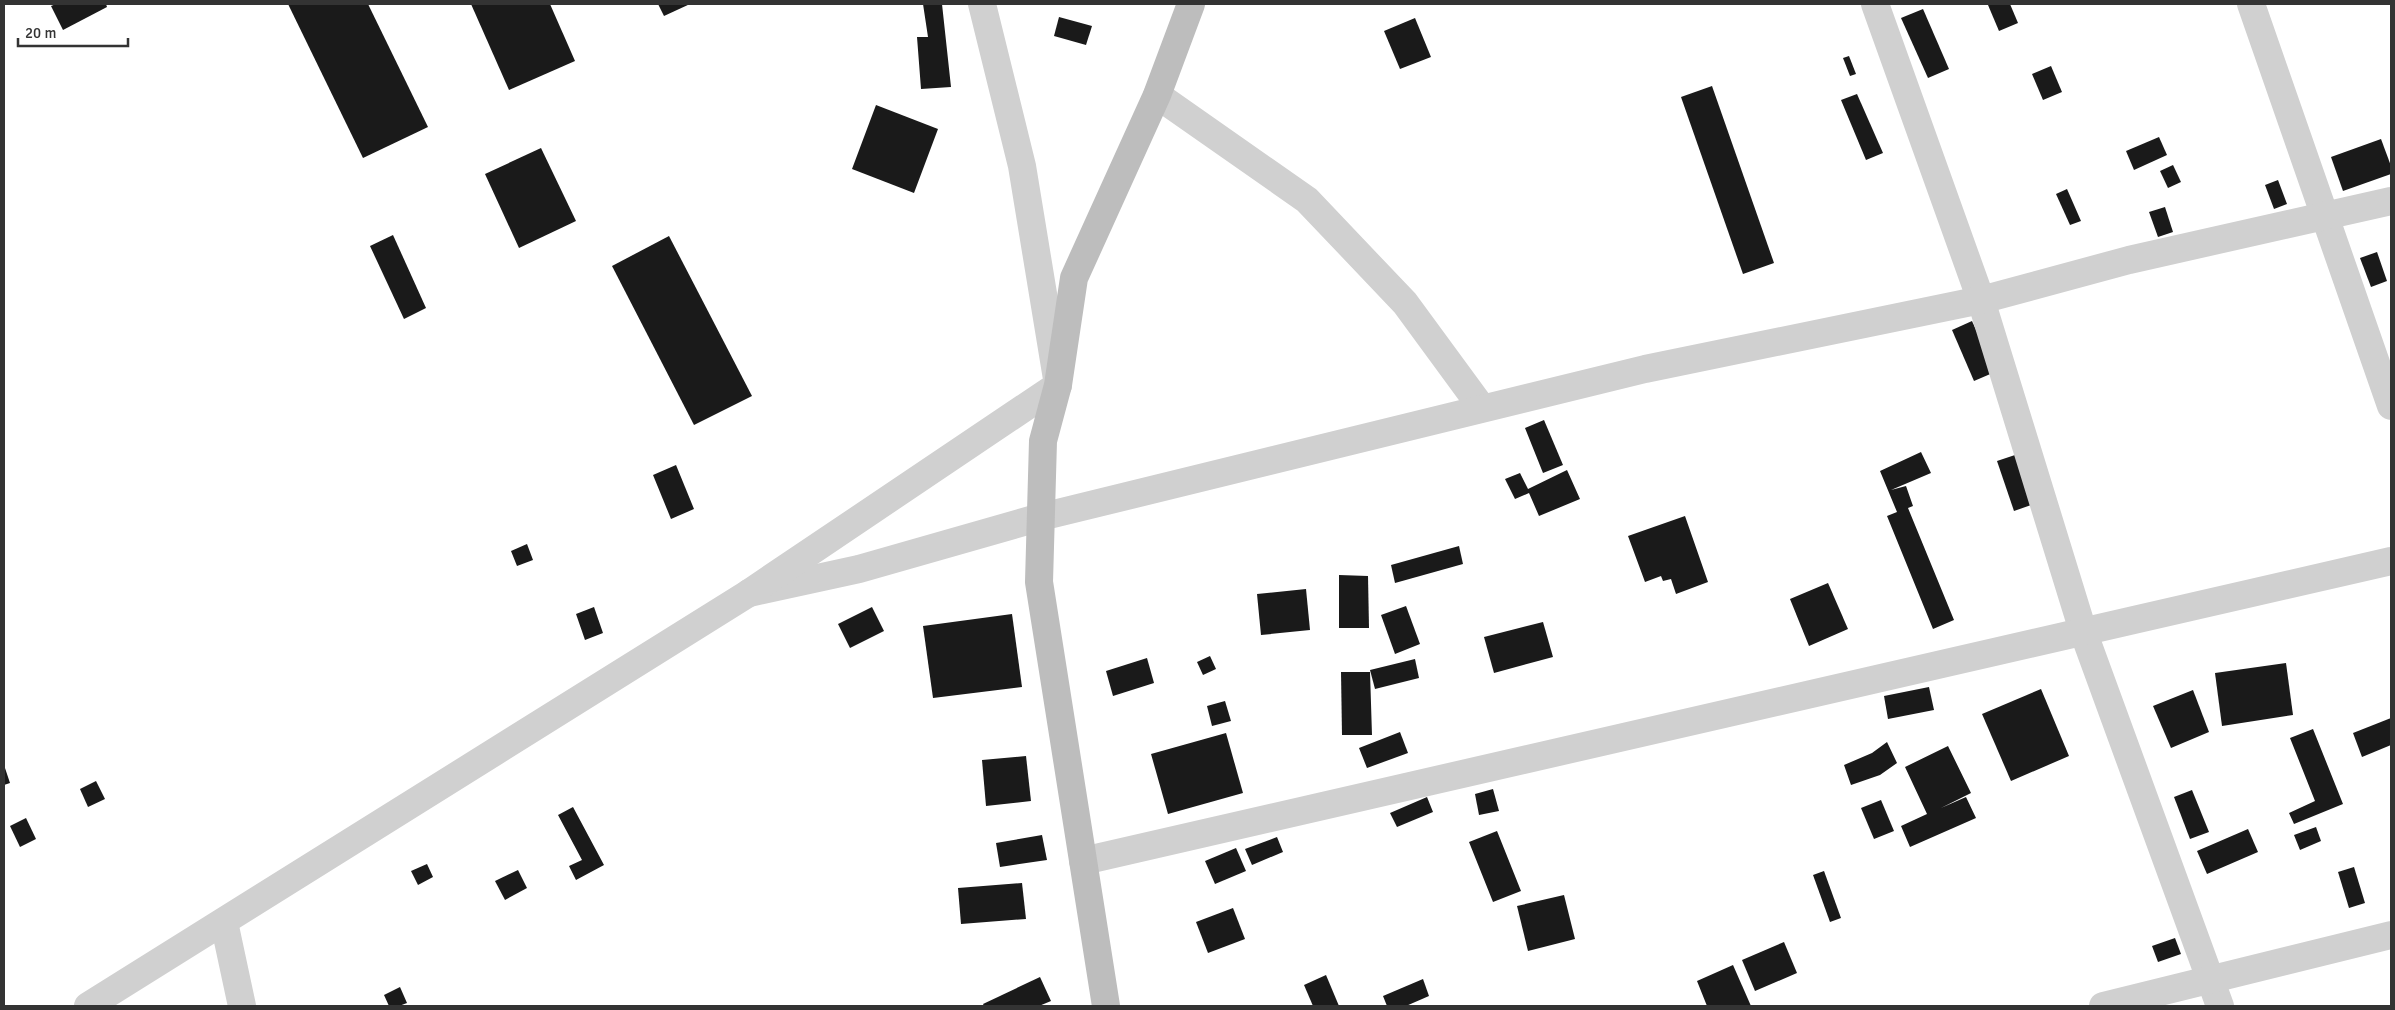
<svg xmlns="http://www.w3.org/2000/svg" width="2395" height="1010" font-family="Signika,sans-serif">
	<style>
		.building { fill: #1a1a1a }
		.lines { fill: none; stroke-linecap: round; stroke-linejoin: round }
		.street { stroke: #d0d0d0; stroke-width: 28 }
		.secondary { stroke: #bdbdbd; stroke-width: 28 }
	</style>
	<rect width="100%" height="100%" fill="#fff"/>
	<g class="building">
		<polygon points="56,4 106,4 107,7 63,30 51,6"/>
		<polygon points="288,4 368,4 428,127 363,158"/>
		<polygon points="471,4 550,4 575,61 509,90"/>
		<polygon points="658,4 690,4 664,16"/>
		<polygon points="923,4 942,4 951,87 921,89 917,37 928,37"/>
		<polygon points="1991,4 2010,4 2018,23 1999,31 1988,5"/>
		<polygon points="1923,9 1949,69 1928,78 1901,18"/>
		<polygon points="1059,17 1092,26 1086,45 1054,36"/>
		<polygon points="1415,18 1431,57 1400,69 1384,31"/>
		<polygon points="1849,56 1856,74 1850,76 1843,58"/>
		<polygon points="2051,66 2062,92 2043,100 2032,74"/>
		<polygon points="1712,86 1774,263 1743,274 1681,97"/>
		<polygon points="1857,94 1883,153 1866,160 1841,100"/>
		<polygon points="876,105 938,129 914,193 852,169"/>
		<polygon points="2159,137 2167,155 2134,170 2126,151"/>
		<polygon points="2381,139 2391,166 2391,174 2343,191 2331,157"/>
		<polygon points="541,148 576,221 519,248 485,174"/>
		<polygon points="2173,165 2181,182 2168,188 2160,171"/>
		<polygon points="2278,180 2287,204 2274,209 2265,185"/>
		<polygon points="2067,189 2081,221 2070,225 2056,194"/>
		<polygon points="2165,207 2173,232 2158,237 2149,212"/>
		<polygon points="393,235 426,308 404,319 370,246"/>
		<polygon points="669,236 752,396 694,425 612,266"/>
		<polygon points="2377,252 2387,281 2371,287 2360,258"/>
		<polygon points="1972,321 1995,372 1974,381 1952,330"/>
		<polygon points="1544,420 1563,465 1543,473 1525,428"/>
		<polygon points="1921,452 1931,473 1891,490 1906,486 1913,506 1908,508 1954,620 1933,629 1887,516 1897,512 1880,471"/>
		<polygon points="2021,453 2037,503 2014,511 1997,461"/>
		<polygon points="676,465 694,509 671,519 653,475"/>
		<polygon points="1567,470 1580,499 1539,516 1529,493 1515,499 1505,479 1520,473 1528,489"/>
		<polygon points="1685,516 1708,582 1676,594 1671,579 1663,581 1661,576 1645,582 1628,536"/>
		<polygon points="527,544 533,560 517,566 511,551"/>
		<polygon points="1459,546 1463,564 1395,583 1391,565"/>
		<polygon points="1339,575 1368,576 1369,628 1339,628"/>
		<polygon points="1828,583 1848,629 1809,646 1790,599"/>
		<polygon points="1306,589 1310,630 1261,635 1257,594"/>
		<polygon points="1406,606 1420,644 1395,654 1381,615"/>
		<polygon points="594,607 603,633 585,640 576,614"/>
		<polygon points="872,607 884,631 850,648 838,624"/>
		<polygon points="1012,614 1022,687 933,698 923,626"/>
		<polygon points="1543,622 1553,657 1494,673 1484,637"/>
		<polygon points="1210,656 1216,669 1203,675 1197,662"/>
		<polygon points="1147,658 1154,683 1113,696 1106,671"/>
		<polygon points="1415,659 1419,678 1375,689 1370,670"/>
		<polygon points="2286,663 2293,715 2222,726 2215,673"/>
		<polygon points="1341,672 1370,672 1372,735 1342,735"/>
		<polygon points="1929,687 1934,710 1888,719 1884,696"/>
		<polygon points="2041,689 2069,756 2011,781 1982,714"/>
		<polygon points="2193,690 2209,732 2171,748 2153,706"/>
		<polygon points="1225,701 1231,721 1212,726 1207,706"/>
		<polygon points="2391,718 2391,745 2362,757 2353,733"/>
		<polygon points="2313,729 2343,804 2294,824 2289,813 2315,801 2290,738"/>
		<polygon points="1400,732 1408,753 1367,768 1359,748"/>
		<polygon points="1226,733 1243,793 1168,814 1151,754"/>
		<polygon points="1887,742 1897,763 1880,775 1851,785 1844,765 1872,753"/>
		<polygon points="1948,746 1971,793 1941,808 1966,797 1976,818 1910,847 1901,826 1927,814 1905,767"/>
		<polygon points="1026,756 1031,801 986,806 982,760"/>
		<polygon points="4,765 10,783 4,785"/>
		<polygon points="96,781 105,799 88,807 80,789"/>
		<polygon points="1493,789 1499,811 1479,815 1475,794"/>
		<polygon points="2192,790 2209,832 2190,839 2174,797"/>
		<polygon points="1427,797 1433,812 1397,827 1390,813"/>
		<polygon points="1881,800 1894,831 1874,839 1861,808"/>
		<polygon points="573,807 604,865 576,880 569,866 582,860 558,815"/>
		<polygon points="26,818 36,839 20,847 10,826"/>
		<polygon points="2316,827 2321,841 2300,850 2294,835"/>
		<polygon points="2248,829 2258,852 2207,874 2197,851"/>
		<polygon points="1497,831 1521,891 1493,902 1469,842"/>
		<polygon points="1042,835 1047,860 1000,867 996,843"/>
		<polygon points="1277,837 1283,852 1252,865 1245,849"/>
		<polygon points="1236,848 1246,871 1215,884 1205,861"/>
		<polygon points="427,864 433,877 418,885 411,871"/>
		<polygon points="2354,867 2365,903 2349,908 2338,872"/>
		<polygon points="518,870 527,888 505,900 495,881"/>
		<polygon points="1824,871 1841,918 1830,922 1813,875"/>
		<polygon points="1022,883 1026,919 961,924 958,888"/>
		<polygon points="1564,895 1575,939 1528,951 1517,906"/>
		<polygon points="1233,908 1245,939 1208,953 1196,922"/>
		<polygon points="2175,938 2181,954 2158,962 2152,946"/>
		<polygon points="1784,942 1797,973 1755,991 1742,960"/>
		<polygon points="1733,965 1751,1006 1707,1006 1697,981"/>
		<polygon points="1326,975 1339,1006 1313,1006 1304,985"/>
		<polygon points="1040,977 1051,1001 1039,1006 984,1006 983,1004"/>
		<polygon points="1423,979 1429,996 1406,1006 1387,1006 1383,996"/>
		<polygon points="400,987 407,1003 399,1006 389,1006 384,995"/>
	</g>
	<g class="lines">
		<g class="street">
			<polyline points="1875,4 1981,300 2083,631 2220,1006"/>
			<polyline points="2251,4 2391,406"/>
			<polyline points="1157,95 1307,200 1405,303 1482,408"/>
			<polyline points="749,593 859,569 1041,517 1645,369 1981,300 2129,260 2391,201"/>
			<polyline points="1083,861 2391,561"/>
			<polyline points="224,922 242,1006"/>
			<polyline points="88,1006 749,593 1058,385 1022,166 982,4"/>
			<polyline points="2103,1006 2391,935"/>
		</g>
		<polyline class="secondary" points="1106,1006 1039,582 1043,441 1058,385 1074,278 1157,95 1191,4"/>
	</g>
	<rect width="2395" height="1010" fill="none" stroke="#333333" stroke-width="10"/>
	<path d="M18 38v8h110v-8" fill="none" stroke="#333333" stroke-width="2.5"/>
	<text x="25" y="38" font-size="15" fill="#333333" stroke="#ffffff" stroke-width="4" paint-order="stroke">20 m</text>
</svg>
